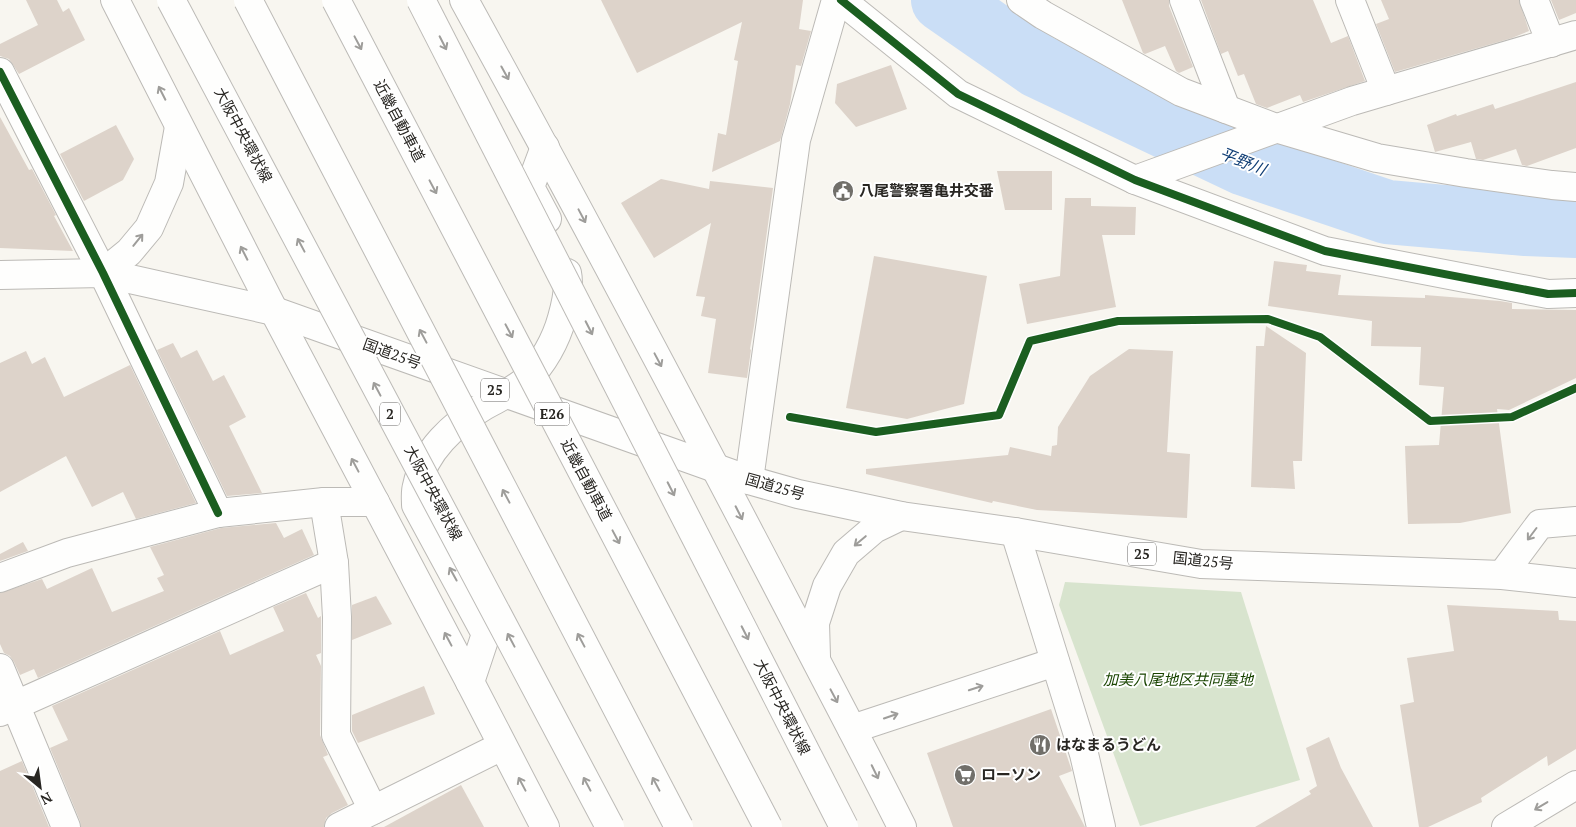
<svg xmlns="http://www.w3.org/2000/svg" width="1576" height="827" font-family="'PT Serif','Noto Sans JP',serif">
	<style>
		.green { fill: #d8e4ce }
		.lines { fill: none; stroke-linecap: round; stroke-linejoin: round }
		.river { stroke: #cadef6; stroke-width: 64 }
		.building { fill: #ddd3ca }
		.street-casing { stroke: #bcbab6; stroke-width: 30 }
		.primary-casing { stroke: #bcbab6; stroke-width: 30 }
		.highway-casing { stroke: #bcbab6; stroke-width: 30 }
		.street { stroke: #fefefd; stroke-width: 28 }
		.primary { stroke: #fefefd; stroke-width: 28 }
		.highway { stroke: #fefefd; stroke-width: 28 }
		.primary-bridge-casing { stroke: #bcbab6; stroke-width: 30; stroke-linecap: butt }
		.highway-bridge-casing { stroke: #bcbab6; stroke-width: 30; stroke-linecap: butt }
		.primary-bridge { stroke: #fefefd; stroke-width: 28 }
		.highway-bridge { stroke: #fefefd; stroke-width: 28 }
		.cycleway-casing { stroke: #fff; stroke-width: 11 }
		.cycleway { stroke: #1b5e20; stroke-width: 8 }
		.oneway { stroke: #9e9d9a }
		.labels { text-anchor: middle; stroke-width: 4; stroke-linejoin: round; paint-order: stroke }
		.shield { fill: #fff; stroke: #686764; stroke-width: 1 }
		.shield-label { font-size: 14px; font-weight: bold; fill: #282622 }
		.street-label { font-size: 15px; fill: #282622; stroke: #fff }
		.poi-label { font-size: 15px; font-weight: bold; fill: #282622; stroke: #fff; text-anchor: start }
		.park-label { font-size: 15px; font-style: italic; fill: #194400; stroke: #fff }
		.water-label { font-size: 16px; font-style: italic; fill: #103e75; stroke: #fff }
	</style>
	<rect width="100%" height="100%" fill="#f8f6f0"/>
	<polygon class="green" points="1065,582 1241,592 1300,780 1140,826 1059,605"/>
	<g class="lines">
		<polyline class="river" points="943,0 1038,66 1245,164 1387,212 1526,224 1576,226"/>
	</g>
	<g class="building">
		<polygon points="26,0 57,0 63,12 69,8 85,40 19,74 9,59 0,56 0,44 38,25"/>
		<polygon points="601,0 803,0 799,29 811,31 801,66 796,65 790,104 780,141 712,172 718,133 726,135 738,61 734,60 742,22 637,73"/>
		<polygon points="1122,0 1169,0 1169,6 1193,67 1179,73 1176,71 1165,46 1145,54 1143,53"/>
		<polygon points="1201,0 1313,0 1331,43 1348,36 1365,81 1303,102 1300,95 1267,108 1256,104 1244,74 1238,76 1228,51 1221,54"/>
		<polygon points="1381,0 1519,0 1529,31 1512,38 1395,72 1376,24 1389,19"/>
		<polygon points="1551,0 1576,0 1576,13 1559,20"/>
		<polygon points="891,65 907,109 856,127 835,103 837,84"/>
		<polygon points="1576,82 1576,148 1527,166 1522,165 1516,149 1483,160 1476,159 1471,142 1435,152 1427,125 1456,114 1457,116 1493,104 1495,109"/>
		<polygon points="0,117 29,170 32,169 56,215 54,216 73,251 0,248"/>
		<polygon points="116,125 134,159 123,180 84,201 60,154"/>
		<polygon points="997,171 1052,171 1052,210 1005,210"/>
		<polygon points="661,179 709,189 710,181 773,188 754,326 750,349 751,350 747,378 708,373 716,319 701,316 705,297 696,296 711,223 654,258 621,203"/>
		<polygon points="1065,198 1091,198 1091,206 1136,207 1135,235 1102,235 1116,307 1027,324 1019,284 1060,276"/>
		<polygon points="874,256 987,276 964,404 907,419 846,408"/>
		<polygon points="1274,261 1307,265 1306,271 1341,275 1338,295 1425,298 1425,295 1500,301 1512,303 1512,309 1576,310 1576,378 1509,410 1497,409 1511,513 1460,523 1408,524 1405,446 1439,445 1444,387 1419,385 1421,347 1371,346 1372,321 1268,306"/>
		<polygon points="1266,326 1306,353 1302,461 1293,461 1295,489 1251,487 1256,346 1264,346"/>
		<polygon points="173,343 181,358 197,350 213,381 224,375 246,417 229,426 262,493 227,496 157,350"/>
		<polygon points="1129,349 1173,351 1167,452 1190,454 1187,518 1037,510 993,501 992,503 866,474 866,469 1008,455 1010,447 1051,456 1052,446 1057,445 1058,427 1090,376"/>
		<polygon points="26,351 32,364 45,357 64,397 130,365 196,503 136,519 123,492 92,507 66,456 0,492 0,363"/>
		<polygon points="276,523 284,538 302,529 314,555 38,678 34,669 20,675 14,662 10,656 4,653 0,644 0,593 42,579 47,589 92,568 112,612 164,591 157,578 164,575 150,547 221,528"/>
		<polygon points="23,542 28,551 0,561 0,554"/>
		<polygon points="306,593 318,618 321,616 321,653 316,655 321,666 320,735 328,755 323,757 348,805 332,813 326,818 324,827 81,827 80,821 50,748 68,740 52,706 220,631 230,655 284,631 273,607"/>
		<polygon points="376,596 392,624 352,640 352,605"/>
		<polygon points="1447,605 1558,611 1559,620 1576,621 1576,749 1548,766 1547,756 1481,798 1482,802 1428,827 1419,827 1400,705 1414,702 1407,658 1454,651"/>
		<polygon points="424,686 435,714 358,743 352,731 352,715"/>
		<polygon points="1051,709 1072,771 1059,776 1085,827 953,827 927,753"/>
		<polygon points="1329,737 1341,768 1373,827 1255,827 1311,794 1309,791 1317,786 1306,748"/>
		<polygon points="22,761 49,827 0,827 0,771"/>
		<polygon points="461,785 484,827 384,827"/>
	</g>
	<g class="lines">
		<g class="street-casing">
			<g id="street">
				<polyline points="841,0 958,94 1135,180 1325,251 1548,294 1576,293"/>
				<polyline points="1021,0 1043,15 1181,92 1276,128 1377,158 1466,173 1552,185 1576,187"/>
				<polyline points="1184,0 1226,109"/>
				<polyline points="1350,0 1386,91"/>
				<polyline points="1534,0 1551,43"/>
				<polyline points="0,72 103,273 218,513"/>
				<polyline points="1135,180 1352,101 1576,35"/>
				<polyline points="749,480 796,140 836,0"/>
				<polyline points="324,502 334,563 337,617 336,735 373,810"/>
				<polyline points="1015,532 1084,754 1101,827"/>
				<polyline points="1502,575 1540,524 1576,521"/>
				<polyline points="0,578 67,553 218,513 324,502 375,502"/>
				<polyline points="0,668 66,827"/>
				<polyline points="0,712 334,563"/>
				<polyline points="852,729 1055,662"/>
				<polyline points="339,827 502,746"/>
				<polyline points="1506,827 1576,785"/>
			</g>
		</g>
		<g class="primary-casing">
			<g id="primary">
				<polyline points="115,0 274,311 470,682 545,827"/>
				<path d="M 464,0 C 577,205 686,411 794,618 C 830,688 867,757 902,827"/>
				<polyline points="545,147 530,187 547,219"/>
				<polyline points="103,273 129,252 149,228 169,183 179,127"/>
				<polyline points="816,657 815,623 827,586 846,553 874,529 901,516"/>
				<path d="M 470,682 L 486,634 L 416,505 C 416,499 415,492 417,486 C 424,451 454,424 484,406 C 498,398 514,391 526,380 C 543,364 556,340 562,318 C 566,304 570,287 567,273"/>
			</g>
		</g>
		<g class="highway-casing">
			<polyline id="highway" points="0,275 103,273 274,311 749,480 798,494 901,516 1015,532 1201,564 1502,575 1576,583"/>
		</g>
		<use href="#street" class="street"/>
		<use href="#primary" class="primary"/>
		<use href="#highway" class="highway"/>
		<g class="primary-bridge-casing">
			<g id="primary-bridge">
				<polyline points="171,0 610,827"/>
				<polyline points="421,0 844,827"/>
			</g>
		</g>
		<g class="highway-bridge-casing">
			<g id="highway-bridge">
				<polyline points="248,0 679,827"/>
				<polyline points="336,0 768,827"/>
			</g>
		</g>
		<use href="#primary-bridge" class="primary-bridge"/>
		<use href="#highway-bridge" class="highway-bridge"/>
		<g class="cycleway-casing">
			<g id="cycleway">
				<polyline points="841,0 958,94 1135,180 1325,251 1548,294 1576,293"/>
				<polyline points="0,72 103,273 218,513"/>
				<polyline points="790,417 876,432 999,415 1030,341 1118,321 1268,319 1320,337 1430,421 1512,417 1576,388"/>
			</g>
		</g>
		<use href="#cycleway" class="cycleway"/>
	</g>
	<defs><path id="oneway-shaft" d="M-6 0H5M1.5-3L5.5 0L1.5 3" fill="none" stroke-width="1.6" stroke-linecap="round" stroke-linejoin="round" transform="scale(1.25)"/></defs>
	<g class="oneway">
		<use href="#oneway-shaft" transform="translate(358 43) rotate(62)"/>
		<use href="#oneway-shaft" transform="translate(443 43) rotate(63)"/>
		<use href="#oneway-shaft" transform="translate(505 73) rotate(61)"/>
		<use href="#oneway-shaft" transform="translate(162 93) rotate(-117)"/>
		<use href="#oneway-shaft" transform="translate(433 187) rotate(62)"/>
		<use href="#oneway-shaft" transform="translate(582 216) rotate(62)"/>
		<use href="#oneway-shaft" transform="translate(138 240) rotate(-51)"/>
		<use href="#oneway-shaft" transform="translate(301 245) rotate(-118)"/>
		<use href="#oneway-shaft" transform="translate(244 253) rotate(-117)"/>
		<use href="#oneway-shaft" transform="translate(589 328) rotate(63)"/>
		<use href="#oneway-shaft" transform="translate(509 331) rotate(62)"/>
		<use href="#oneway-shaft" transform="translate(423 336) rotate(-118)"/>
		<use href="#oneway-shaft" transform="translate(658 360) rotate(62)"/>
		<use href="#oneway-shaft" transform="translate(377 389) rotate(-118)"/>
		<use href="#oneway-shaft" transform="translate(355 465) rotate(-118)"/>
		<use href="#oneway-shaft" transform="translate(671 489) rotate(63)"/>
		<use href="#oneway-shaft" transform="translate(506 496) rotate(-118)"/>
		<use href="#oneway-shaft" transform="translate(739 513) rotate(63)"/>
		<use href="#oneway-shaft" transform="translate(1532 534) rotate(127)"/>
		<use href="#oneway-shaft" transform="translate(616 537) rotate(62)"/>
		<use href="#oneway-shaft" transform="translate(860 541) rotate(140)"/>
		<use href="#oneway-shaft" transform="translate(453 574) rotate(-119)"/>
		<use href="#oneway-shaft" transform="translate(745 633) rotate(63)"/>
		<use href="#oneway-shaft" transform="translate(448 639) rotate(-118)"/>
		<use href="#oneway-shaft" transform="translate(511 640) rotate(-118)"/>
		<use href="#oneway-shaft" transform="translate(581 640) rotate(-118)"/>
		<use href="#oneway-shaft" transform="translate(976 688) rotate(-18)"/>
		<use href="#oneway-shaft" transform="translate(834 696) rotate(62)"/>
		<use href="#oneway-shaft" transform="translate(891 716) rotate(-19)"/>
		<use href="#oneway-shaft" transform="translate(875 772) rotate(64)"/>
		<use href="#oneway-shaft" transform="translate(522 784) rotate(-118)"/>
		<use href="#oneway-shaft" transform="translate(587 784) rotate(-118)"/>
		<use href="#oneway-shaft" transform="translate(656 784) rotate(-118)"/>
		<use href="#oneway-shaft" transform="translate(1541 806) rotate(149)"/>
	</g>
	<defs>
		<g id="civic-disc" transform="scale(1.125)"><circle r="9.5" fill="#716f6a" stroke="#fff"/><path d="M-.6-6.5H3V-4.5H.6V-3L4-1V1h2V6H-6V1h2V-1L-.6-3ZM-1.2 2.5V6h2.4V2.5Z" fill="#fff"/></g>
		<g id="restaurant-disc" transform="scale(1.125)"><circle r="9.5" fill="#716f6a" stroke="#fff"/><path d="M-5-6h1v4h1v-4h1v4h1v-4h1v5L-1.5 .5V6h-2V.5L-5-1ZM5-6V6H3V1.5H1.5Q1.5-4 5-6Z" fill="#fff"/></g>
		<g id="supermarket-disc" transform="scale(1.125)"><circle r="9.5" fill="#716f6a" stroke="#fff"/><path d="M-6-5.5h2.5l.6 2H6L4.5 2H-2.5L-4.4-4H-6ZM-1.5 3.2a1.3 1.3 0 1 0 .1 0ZM3 3.2a1.3 1.3 0 1 0 .1 0Z" fill="#fff"/></g>
	</defs>
	<g fill-rule="evenodd">
		<use href="#civic-disc" x="843" y="191"/>
		<use href="#restaurant-disc" x="1040" y="745"/>
		<use href="#supermarket-disc" x="965" y="775"/>
	</g>
	<g class="labels">
		<g class="shield">
			<rect x="481" y="378.5" width="28" height="23" rx="4"/>
			<rect x="380" y="402.5" width="20" height="23" rx="4"/>
			<rect x="534.5" y="402.5" width="35" height="23" rx="4"/>
			<rect x="1128" y="542.5" width="28" height="23" rx="4"/>
		</g>
		<g class="shield-label">
			<text x="495" y="395">25</text>
			<text x="390" y="419">2</text>
			<text x="552" y="419">E26</text>
			<text x="1142" y="559">25</text>
		</g>
		<g class="street-label">
			<text transform="translate(399 121) rotate(62)" y="5">近畿自動車道</text>
			<text transform="translate(243 135) rotate(62)" y="5">大阪中央環状線</text>
			<text transform="translate(392 354) rotate(20)" y="5">国道25号</text>
			<text transform="translate(586 480) rotate(62)" y="5">近畿自動車道</text>
			<text transform="translate(775 487) rotate(16)" y="5">国道25号</text>
			<text transform="translate(433 493) rotate(62)" y="5">大阪中央環状線</text>
			<text transform="translate(1203 561) rotate(6)" y="5">国道25号</text>
			<text transform="translate(782 707) rotate(63)" y="5">大阪中央環状線</text>
		</g>
		<g class="poi-label">
			<text x="859" y="196">八尾警察署亀井交番</text>
			<text x="1056" y="750">はなまるうどん</text>
			<text x="981" y="780">ローソン</text>
		</g>
		<g class="park-label">
			<text x="1178" y="685">加美八尾地区共同墓地</text>
		</g>
		<g class="water-label">
			<text transform="translate(1243 161) rotate(22)" y="6">平野川</text>
		</g>
	</g>
	<g transform="translate(40 787) rotate(151)" stroke="#ffffff" stroke-width="4" paint-order="stroke">
	<path d="M0-4L9 19L0 12L-9 19Z" fill="#282622"/>
	<text y="-8" font-size="14" font-weight="bold" text-anchor="middle" fill="#282622">N</text>
	</g>
</svg>
